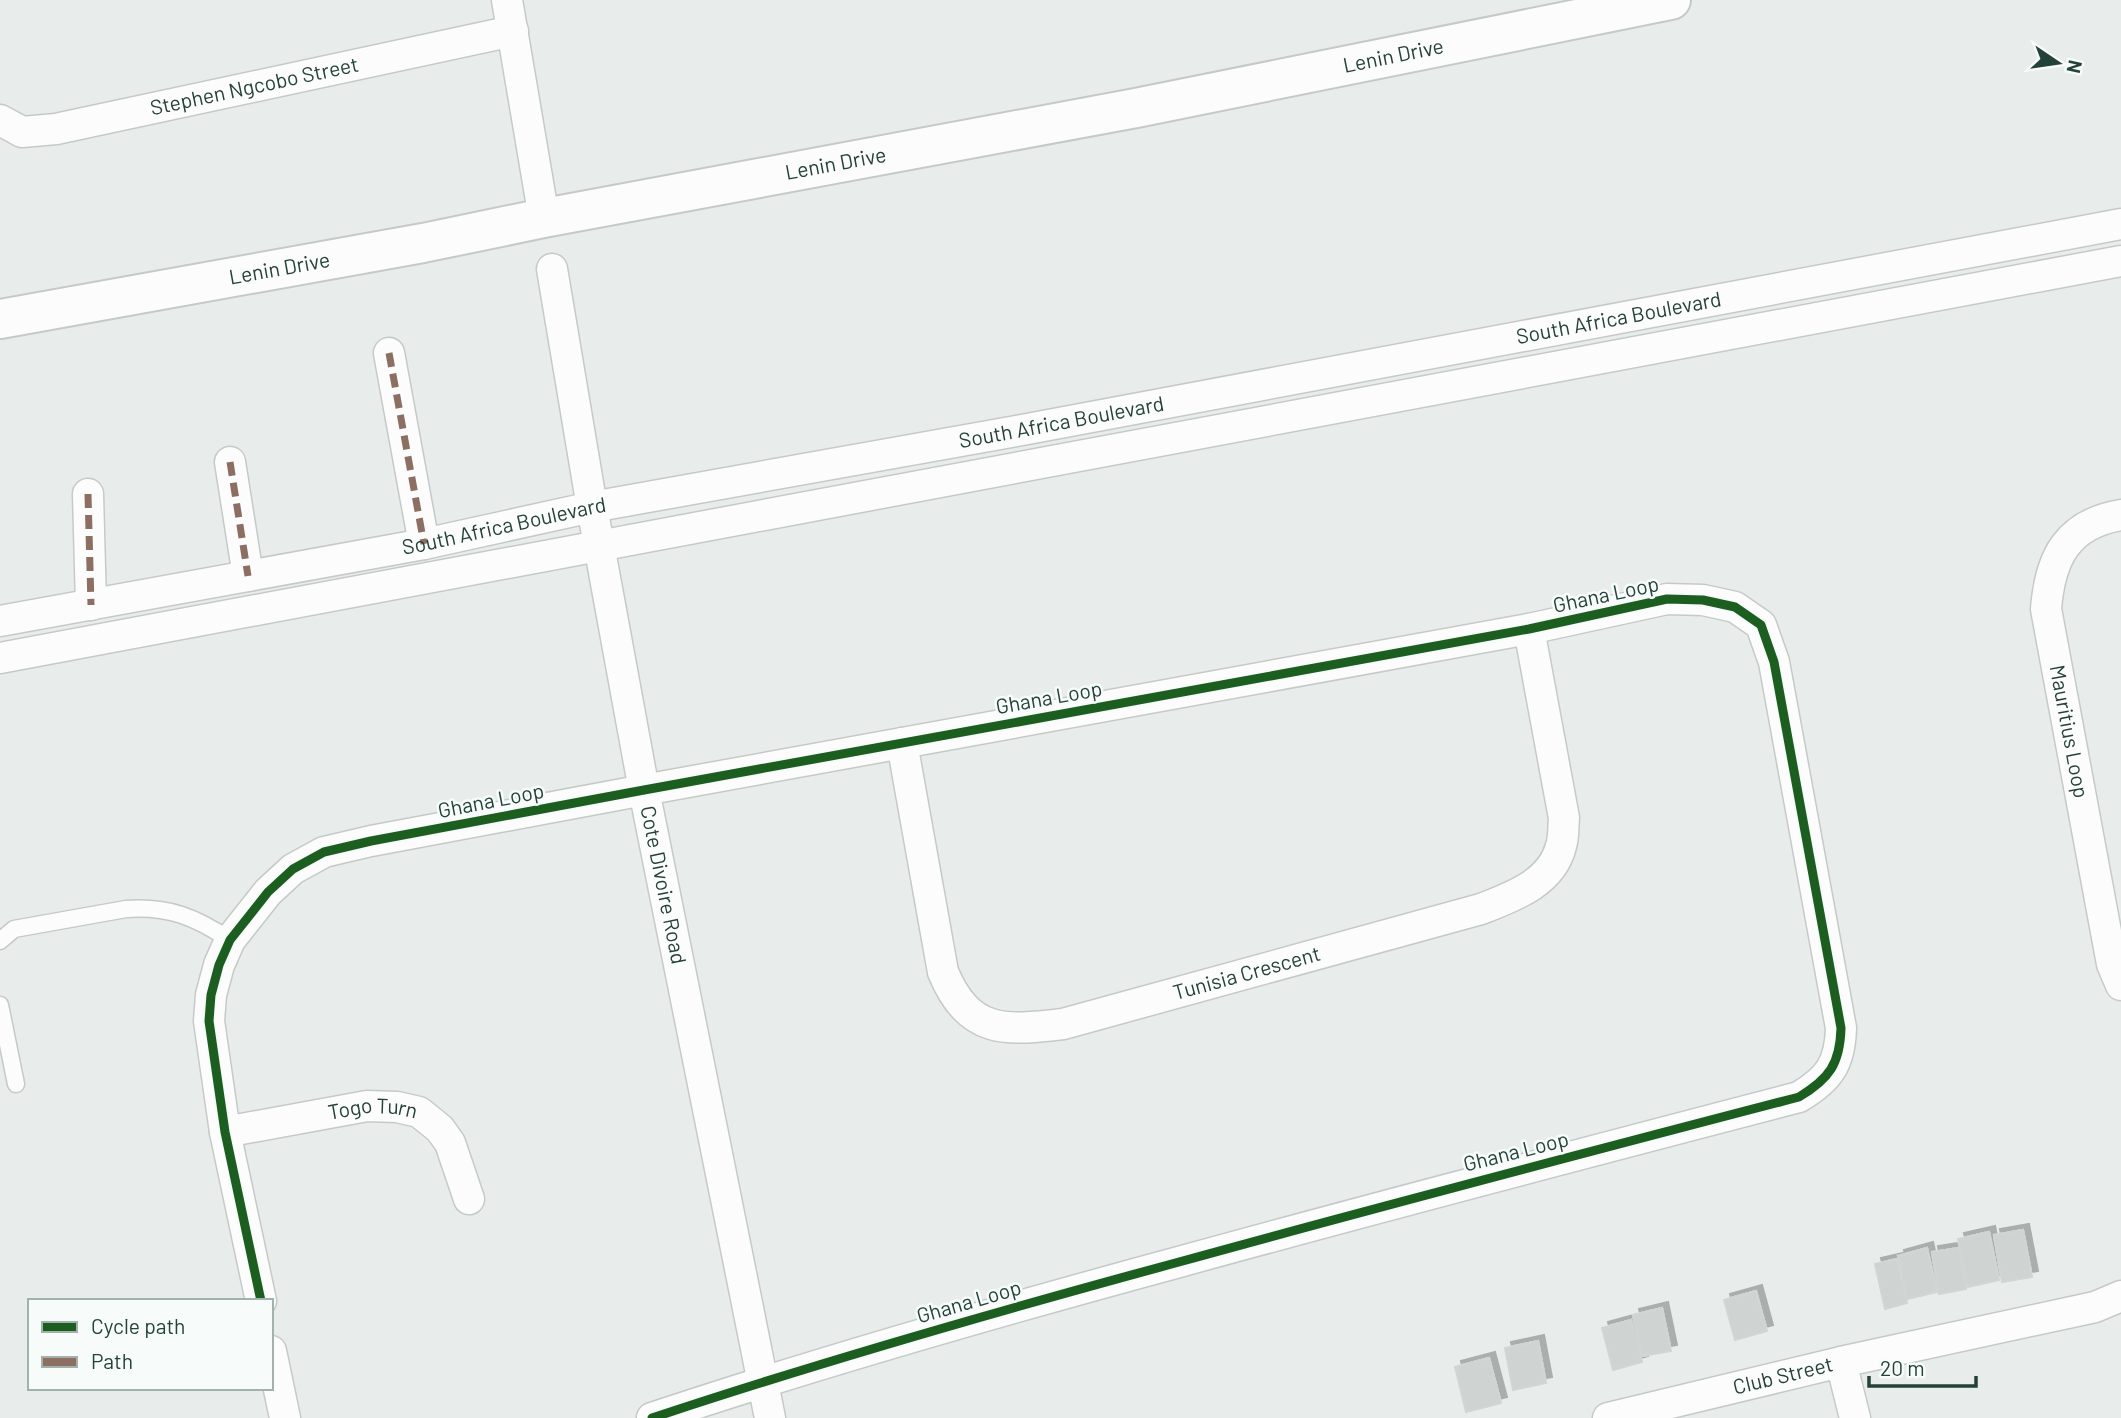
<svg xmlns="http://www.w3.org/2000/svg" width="2121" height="1418" font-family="Barlow,sans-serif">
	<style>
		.building { fill: #cfd4d2; stroke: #d1d6d4; stroke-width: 2; filter: url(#shadow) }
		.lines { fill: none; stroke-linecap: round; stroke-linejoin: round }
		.service-casing { stroke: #c5cac8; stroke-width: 19 }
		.minor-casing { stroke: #c5cac8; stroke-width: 33 }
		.tertiary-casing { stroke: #c5cac8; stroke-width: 42 }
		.service { stroke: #fcfcfc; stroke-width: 16 }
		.minor { stroke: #fcfcfc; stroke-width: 30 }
		.tertiary { stroke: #fcfcfc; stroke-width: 38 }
		.quiet { stroke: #8d6e63; stroke-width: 7; stroke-dasharray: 14 7; stroke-linecap: butt }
		.cycleway-casing { stroke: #f7fbf9; stroke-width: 13 }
		.cycleway { stroke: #1b5e20; stroke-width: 9 }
		.labels { text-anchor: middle; stroke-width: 5; stroke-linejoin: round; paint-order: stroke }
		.street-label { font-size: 21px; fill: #24423a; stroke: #f7fbf9 }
	</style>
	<defs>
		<filter id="shadow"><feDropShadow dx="6" dy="-6" stdDeviation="0" flood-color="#0004"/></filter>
	</defs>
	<rect width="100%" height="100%" fill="#e8edeb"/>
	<g class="building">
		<polygon points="2023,1230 2032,1277 2002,1282 1994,1235"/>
		<polygon points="1989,1232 1999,1280 1968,1287 1958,1239"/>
		<polygon points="1927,1248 1937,1292 1907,1299 1898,1256"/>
		<polygon points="1959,1248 1966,1289 1939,1294 1932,1252"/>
		<polygon points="1897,1259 1907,1303 1885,1309 1875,1264"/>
		<polygon points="1756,1291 1767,1331 1735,1340 1724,1300"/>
		<polygon points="1662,1308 1671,1351 1642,1356 1633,1315"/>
		<polygon points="1631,1320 1642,1362 1613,1370 1602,1328"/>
		<polygon points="1538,1341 1546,1383 1513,1390 1505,1348"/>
		<polygon points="1489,1358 1501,1403 1466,1412 1455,1367"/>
	</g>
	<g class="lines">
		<g class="service-casing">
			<g id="service">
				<path d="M 0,941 L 14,929 L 126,909 C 169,906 195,917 230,940"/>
				<polyline points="0,1005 16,1084"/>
			</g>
		</g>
		<g class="minor-casing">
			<g id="minor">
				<polyline points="507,0 544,218"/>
				<path id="s1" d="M 0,120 L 22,132 L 56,129 L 513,31"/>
				<path id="s2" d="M 552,269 L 592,507 L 644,790 L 770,1418"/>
				<polyline points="389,353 424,544"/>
				<polyline points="230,462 248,576"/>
				<polyline points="88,494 91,605"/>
				<path id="s3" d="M 2121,515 C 2067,524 2050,558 2046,609 L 2112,964 L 2121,985"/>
				<path id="s4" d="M 0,621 L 424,544 L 592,507 L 1022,430 L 2121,224"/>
				<polyline points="0,658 2121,261"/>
				<path id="s5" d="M 902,743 L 943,972 C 969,1034 1004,1031 1063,1024 L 1481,909 C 1512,897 1552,883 1561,846 C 1564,837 1563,827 1564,818 L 1529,629"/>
				<path id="s6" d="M 225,1132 L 367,1106 L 397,1107 L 419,1112 L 440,1129 L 450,1143 L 469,1199"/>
				<path d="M 261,1301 L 225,1132 L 209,1021 L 211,995 L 219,965 L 230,940 L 268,892 L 293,869 L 324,852 L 371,841 L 644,790 L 1529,629 L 1667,599 L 1703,600 L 1735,607 L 1761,625 L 1774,662 L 1841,1028 C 1840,1064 1829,1079 1799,1097 C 1592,1151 1385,1205 1179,1262 C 1002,1310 826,1360 652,1418"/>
				<polyline points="271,1351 285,1418"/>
				<polyline points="1841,1362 1855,1418"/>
				<path id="s7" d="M 1608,1418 L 1841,1362 L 2095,1307 L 2121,1296"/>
			</g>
		</g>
		<g class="tertiary-casing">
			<g id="tertiary">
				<path id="s8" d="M 0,319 L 423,243 L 544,218 L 1136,108 L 1671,0"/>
			</g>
		</g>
		<use href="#service" class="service"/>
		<use href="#minor" class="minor"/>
		<use href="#tertiary" class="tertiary"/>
		<g class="quiet">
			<polyline points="389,353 424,544"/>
			<polyline points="230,462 248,576"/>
			<polyline points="88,494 91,605"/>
		</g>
		<g class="cycleway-casing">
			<path id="cycleway" d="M 261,1301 L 225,1132 L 209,1021 L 211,995 L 219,965 L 230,940 L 268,892 L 293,869 L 324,852 L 371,841 L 644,790 L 1529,629 L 1667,599 L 1703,600 L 1735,607 L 1761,625 L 1774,662 L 1841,1028 C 1840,1064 1829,1079 1799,1097 C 1592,1151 1385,1205 1179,1262 C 1002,1310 826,1360 652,1418"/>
		</g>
		<use href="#cycleway" class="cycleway"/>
	</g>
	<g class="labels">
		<g class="street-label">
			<text dy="7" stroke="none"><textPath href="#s8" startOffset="1418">Lenin Drive</textPath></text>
			<text dy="7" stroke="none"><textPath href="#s1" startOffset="262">Stephen Ngcobo Street</textPath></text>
			<text dy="7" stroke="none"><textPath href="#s8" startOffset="850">Lenin Drive</textPath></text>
			<text dy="7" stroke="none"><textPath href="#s8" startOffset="284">Lenin Drive</textPath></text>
			<text dy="7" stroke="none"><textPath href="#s4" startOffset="1647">South Africa Boulevard</textPath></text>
			<text dy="7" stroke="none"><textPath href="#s4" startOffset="1080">South Africa Boulevard</textPath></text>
			<text dy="7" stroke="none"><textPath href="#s4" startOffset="513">South Africa Boulevard</textPath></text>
			<text transform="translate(1606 595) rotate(-12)" y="7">Ghana Loop</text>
			<text transform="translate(1049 698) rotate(-10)" y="7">Ghana Loop</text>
			<text dy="7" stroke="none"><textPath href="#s3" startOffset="257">Mauritius Loop</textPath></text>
			<text transform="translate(491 801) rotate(-11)" y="7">Ghana Loop</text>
			<text dy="7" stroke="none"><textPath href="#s2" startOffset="626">Cote Divoire Road</textPath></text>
			<text dy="7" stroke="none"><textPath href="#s5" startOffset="569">Tunisia Crescent</textPath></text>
			<text dy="7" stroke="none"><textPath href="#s6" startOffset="150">Togo Turn</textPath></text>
			<text transform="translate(1516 1152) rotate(-14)" y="7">Ghana Loop</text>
			<text transform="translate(969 1302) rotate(-16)" y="7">Ghana Loop</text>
			<text dy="7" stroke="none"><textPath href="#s7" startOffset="180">Club Street</textPath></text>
		</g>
	</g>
	<rect x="28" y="1299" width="245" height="91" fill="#f7fbf9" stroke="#a3b1ad" stroke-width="2"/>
	<rect x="42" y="1322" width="35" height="10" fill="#1b5e20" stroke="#a3b1ad" stroke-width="2"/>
	<text x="91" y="1334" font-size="21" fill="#24423a">Cycle path</text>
	<rect x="42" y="1357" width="35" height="10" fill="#8d6e63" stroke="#a3b1ad" stroke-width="2"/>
	<text x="91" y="1369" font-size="21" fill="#24423a">Path</text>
	<g transform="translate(2058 63) rotate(103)" stroke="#f7fbf9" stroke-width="5" paint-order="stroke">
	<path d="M0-5L12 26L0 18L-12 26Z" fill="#24423a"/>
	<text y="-10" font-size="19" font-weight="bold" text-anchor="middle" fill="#24423a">N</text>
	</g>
	<path d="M1869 1376v10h107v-10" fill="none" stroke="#24423a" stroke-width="3.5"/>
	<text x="1880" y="1376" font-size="21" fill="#24423a" stroke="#f7fbf9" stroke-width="5" paint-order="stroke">20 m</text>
</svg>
